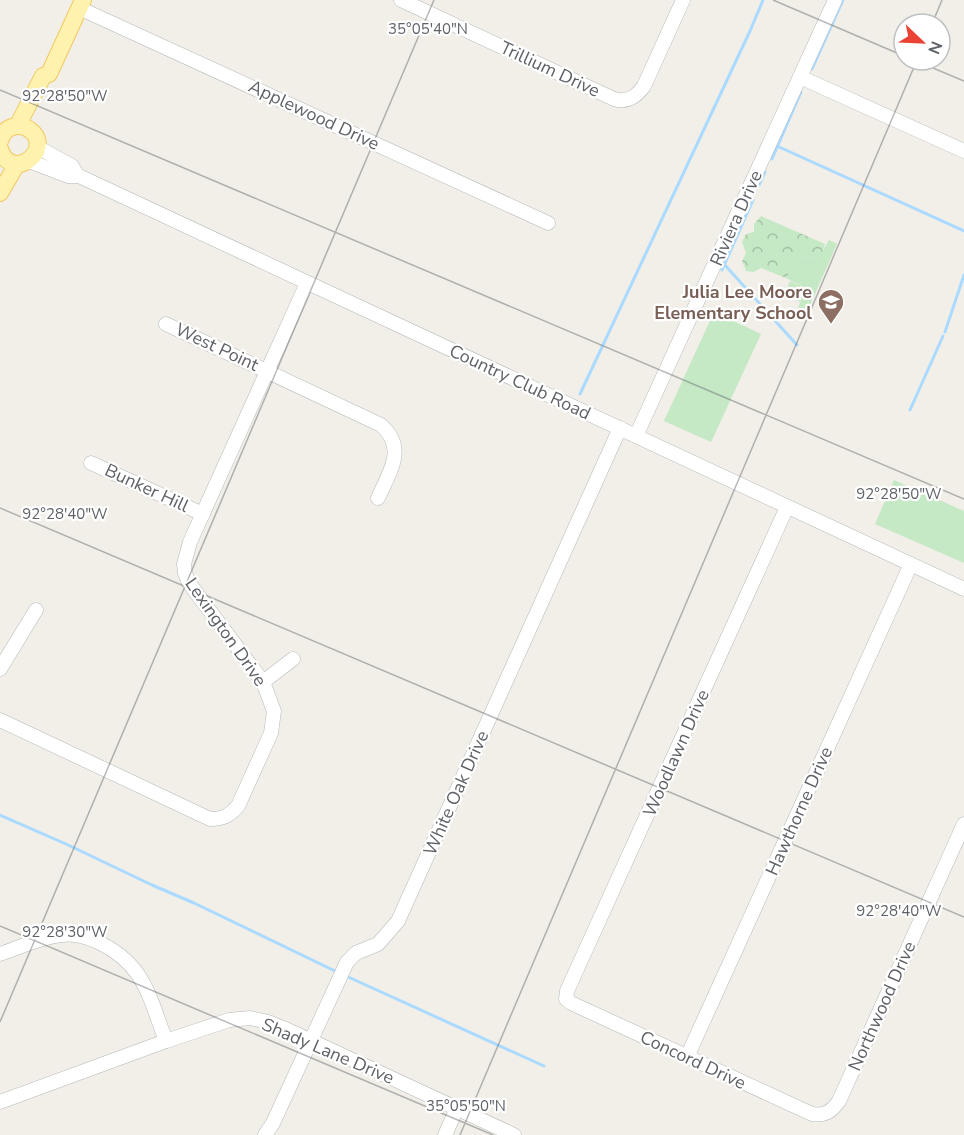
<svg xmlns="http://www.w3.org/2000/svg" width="964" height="1135" font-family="'Nunito Sans',sans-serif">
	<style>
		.grass { fill: #c5e8c5 }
		.park { fill: url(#park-crowns) }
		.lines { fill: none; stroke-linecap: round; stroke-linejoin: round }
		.stream { stroke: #aadaff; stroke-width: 3 }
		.minor-casing { stroke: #b5b8bc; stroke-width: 15 }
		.major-casing { stroke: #f2c960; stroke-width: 18 }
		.minor { stroke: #fff; stroke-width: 14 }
		.major { stroke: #fff2af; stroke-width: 16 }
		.ticks { fill: none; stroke: #5f6368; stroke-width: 1.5; stroke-opacity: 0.45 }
		.labels { text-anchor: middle; stroke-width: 4.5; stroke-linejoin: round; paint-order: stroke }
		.street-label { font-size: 18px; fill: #5f6368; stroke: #fff }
		.education-label { font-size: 18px; font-weight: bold; fill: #785e54; stroke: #fff; text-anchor: end }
		.ticks-label { font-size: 15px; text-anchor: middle; fill: #5f6368; stroke: #fff; stroke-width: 4.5; stroke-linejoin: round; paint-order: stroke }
	</style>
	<defs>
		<pattern id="park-crowns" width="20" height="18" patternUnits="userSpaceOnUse" patternTransform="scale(1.5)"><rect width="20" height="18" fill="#c5e8c5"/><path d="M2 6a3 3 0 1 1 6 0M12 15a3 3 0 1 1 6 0" fill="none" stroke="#a3c0a4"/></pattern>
	</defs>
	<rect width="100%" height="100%" fill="#f1efe8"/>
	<g class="grass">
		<polygon points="829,240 837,244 807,312 798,308 806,288 786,278 801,257 818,258"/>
		<polygon points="714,312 761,334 711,442 664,421"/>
		<polygon points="894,480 964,511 964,563 875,524"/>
	</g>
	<g class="park">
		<polygon points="761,216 825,244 820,257 818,258 801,257 786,278 761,268 754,272 746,271 742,261 746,253 742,242 746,234 754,232 754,224"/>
		<polygon points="790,281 806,288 800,302 784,295"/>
	</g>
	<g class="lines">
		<g class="stream">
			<polyline points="812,69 843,0"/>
			<polyline points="777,146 964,231"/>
			<polyline points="772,159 801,92"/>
			<polyline points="759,185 765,172"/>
			<polyline points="724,264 797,345"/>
			<polyline points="722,270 753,200"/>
			<polyline points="945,332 964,275"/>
			<polyline points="580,394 750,31 763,0"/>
			<polyline points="910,410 943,336"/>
			<polyline points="0,815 66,844 152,885 194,903 335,971"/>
			<polyline points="346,976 544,1066"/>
		</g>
		<g class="minor-casing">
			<g id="minor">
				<path d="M 401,0 L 614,99 C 627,103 636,97 644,86 L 683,0"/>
				<polyline points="79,8 548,223"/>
				<polyline points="800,77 964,151"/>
				<polyline points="37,147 72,166 77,175"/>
				<polyline points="29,161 68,176 79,176 964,589"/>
				<path d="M 166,324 L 381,425 C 407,448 390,471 378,498"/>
				<polyline points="636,436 835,0"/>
				<polyline points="91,463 203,514"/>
				<path d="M 787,507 L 567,991 L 566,999 L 571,1003 L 812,1114 C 825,1116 831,1112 839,1101 L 964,824"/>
				<polyline points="0,669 36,610"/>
				<polyline points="263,682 293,659"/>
				<path d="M 0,720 L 210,819 C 223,819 229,816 238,806 L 271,733 L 274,711 L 263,682 L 189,583 L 185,573 L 184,564 L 190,542 L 307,283"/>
				<path d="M 0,954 C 20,947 41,937 62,935 C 74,933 87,937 98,942 C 145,964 149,997 166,1041"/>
				<polyline points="687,1057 911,564"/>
				<polyline points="0,1102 166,1041 229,1020 250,1018 268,1022 288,1030 514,1135"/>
				<polyline points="265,1135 273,1123 347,962 356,953 378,944 398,921 620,428"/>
				<polyline points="445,1135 457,1108"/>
			</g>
		</g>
		<g class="major-casing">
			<g id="major">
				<polyline points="18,125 43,76 49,74 83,0"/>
				<path d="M 0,141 C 2,134 5,129 12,127 C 19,125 25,126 30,130 C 55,149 12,184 0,149"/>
				<polyline points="0,193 17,164"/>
			</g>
		</g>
		<use href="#minor" class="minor"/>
		<use href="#major" class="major"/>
	</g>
	<path class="ticks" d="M 773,0 L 904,56M 932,24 L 942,0M 914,60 L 964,81M 0,90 L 964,499M 0,508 L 964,917M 0,926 L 493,1135M 0,1022 L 434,0M 460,1135 L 917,60"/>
	<defs>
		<g id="school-pin" transform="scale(1.35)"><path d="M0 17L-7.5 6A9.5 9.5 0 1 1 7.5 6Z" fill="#8d6e63" stroke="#fff"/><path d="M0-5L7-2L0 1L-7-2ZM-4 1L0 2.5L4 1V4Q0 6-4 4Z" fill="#fff"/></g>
	</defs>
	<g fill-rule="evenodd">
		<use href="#school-pin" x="831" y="302"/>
	</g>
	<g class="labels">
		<g class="street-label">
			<text transform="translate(550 69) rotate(25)" y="6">Trillium Drive</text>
			<text transform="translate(314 115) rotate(25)" y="6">Applewood Drive</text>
			<text transform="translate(736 218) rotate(-66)" y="6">Riviera Drive</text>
			<text transform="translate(217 347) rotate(25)" y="6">West Point</text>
			<text transform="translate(520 382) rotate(25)" y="6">Country Club Road</text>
			<text transform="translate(147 488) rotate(25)" y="6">Bunker Hill</text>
			<text transform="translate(226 632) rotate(55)" y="6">Lexington Drive</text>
			<text transform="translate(676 753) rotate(-66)" y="6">Woodlawn Drive</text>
			<text transform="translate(456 793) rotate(-66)" y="6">White Oak Drive</text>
			<text transform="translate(799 811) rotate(-66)" y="6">Hawthorne Drive</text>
			<text transform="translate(882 1006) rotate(-66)" y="6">Northwood Drive</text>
			<text transform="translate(328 1051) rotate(23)" y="6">Shady Lane Drive</text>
			<text transform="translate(693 1060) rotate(25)" y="6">Concord Drive</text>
		</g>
		<g class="education-label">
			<text x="812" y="298">Julia Lee Moore<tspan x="812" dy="21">Elementary School</tspan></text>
		</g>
	</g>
	<g class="ticks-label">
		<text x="428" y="34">35°05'40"N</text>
		<text x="65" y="101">92°28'50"W</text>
		<text x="899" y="499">92°28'50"W</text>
		<text x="65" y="519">92°28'40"W</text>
		<text x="899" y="916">92°28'40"W</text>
		<text x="65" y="937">92°28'30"W</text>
		<text x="466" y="1111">35°05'50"N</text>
	</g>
	<g transform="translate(922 42) rotate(113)"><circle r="28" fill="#ffffff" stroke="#bfc1c3" stroke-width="1.5"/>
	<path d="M0-4.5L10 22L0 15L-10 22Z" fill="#ea4335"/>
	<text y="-9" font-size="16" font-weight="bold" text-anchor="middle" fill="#5f6368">N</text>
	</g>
</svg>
